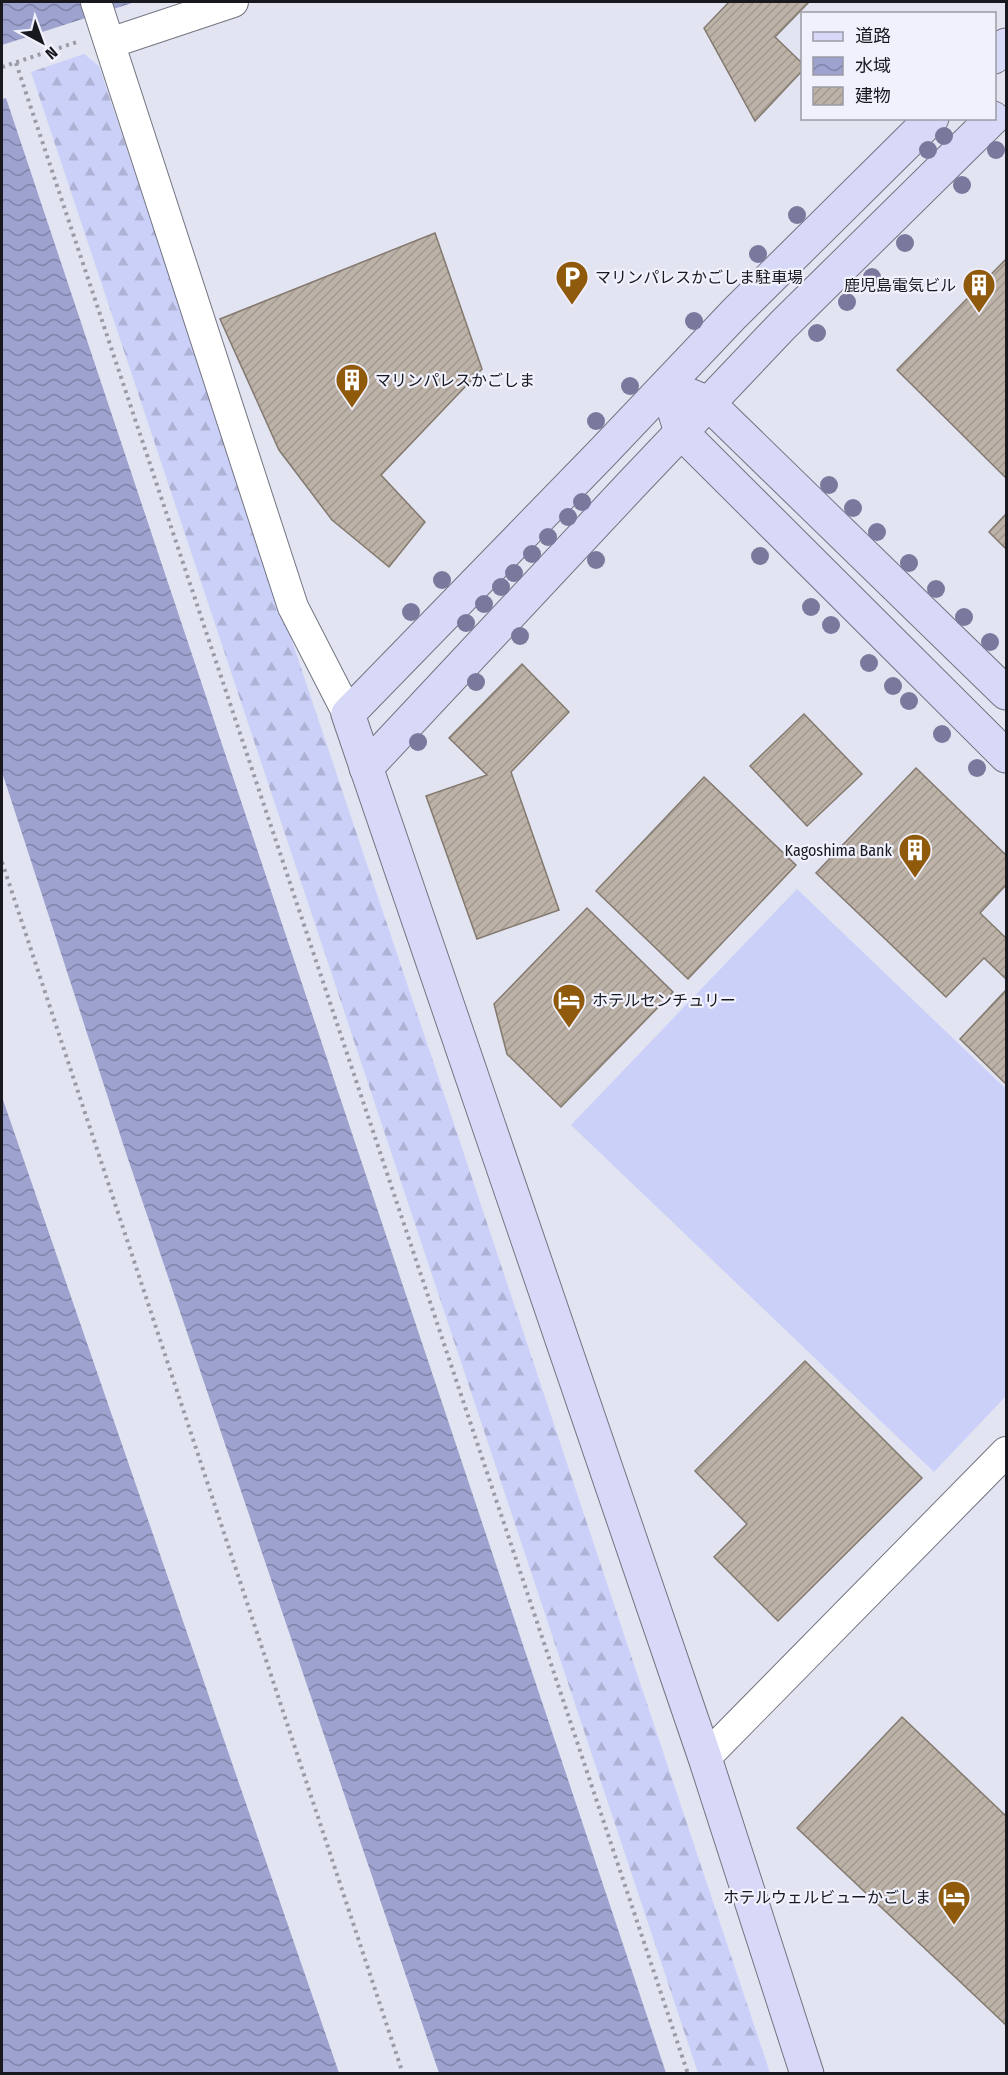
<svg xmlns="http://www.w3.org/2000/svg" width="1008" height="2075" font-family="'Fira Sans Condensed','Noto Sans JP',sans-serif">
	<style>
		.forest { fill: url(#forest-firs) }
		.garden { fill: #cbd0f9 }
		.water { fill: url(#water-waves) }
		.building { fill: url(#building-hatch); stroke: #83796f; stroke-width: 1.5 }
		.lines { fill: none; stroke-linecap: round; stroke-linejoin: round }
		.street-casing { stroke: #737581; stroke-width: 32 }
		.secondary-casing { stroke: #737581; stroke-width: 35 }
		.path { stroke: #9a9ba6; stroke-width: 4; stroke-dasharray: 3 4.5; stroke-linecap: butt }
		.street { stroke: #fff; stroke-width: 30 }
		.secondary { stroke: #d8d9f8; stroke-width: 33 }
		.tree { fill: #7a799d }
		.labels { text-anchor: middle; stroke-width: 4.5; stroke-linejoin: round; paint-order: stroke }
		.poi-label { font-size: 16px; fill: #18191e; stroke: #f0f1fd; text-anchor: start }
	</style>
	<defs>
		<pattern id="forest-firs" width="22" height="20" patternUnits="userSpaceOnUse" patternTransform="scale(1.5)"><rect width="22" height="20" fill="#cbd0f9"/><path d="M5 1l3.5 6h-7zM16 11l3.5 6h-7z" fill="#aeb2d5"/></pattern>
		<pattern id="water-waves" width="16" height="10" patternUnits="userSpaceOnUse" patternTransform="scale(1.5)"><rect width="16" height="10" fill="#9da2cf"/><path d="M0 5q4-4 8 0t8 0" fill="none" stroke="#7f83a7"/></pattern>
		<pattern id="building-hatch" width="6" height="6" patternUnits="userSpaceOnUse" patternTransform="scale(1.5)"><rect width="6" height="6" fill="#bcb2a7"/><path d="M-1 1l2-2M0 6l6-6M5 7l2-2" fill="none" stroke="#a1988f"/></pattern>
	</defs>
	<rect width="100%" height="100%" fill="#e2e4f2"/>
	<polygon class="forest" points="84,54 99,66 440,1082 770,2073 698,2073 31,72"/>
	<polygon class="garden" points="797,889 1006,1089 1006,1396 934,1472 571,1125"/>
	<g class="water">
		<polygon points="2,2 135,2 2,45"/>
		<polygon points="6,98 666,2073 439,2073 127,1156 2,772 2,99"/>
		<polygon points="2,1097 339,2073 2,2073"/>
	</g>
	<g class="building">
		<polygon points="729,2 809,2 775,37 802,63 802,71 755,121 704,28"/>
		<polygon points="435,233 482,369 381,475 425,522 389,567 332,520 279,450 220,319"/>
		<polygon points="1006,259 1006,478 897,370"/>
		<polygon points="1006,514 1006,549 989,532"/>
		<polygon points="522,664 569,712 511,772 559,910 477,939 426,796 487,775 449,738"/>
		<polygon points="804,714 862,774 807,826 750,766"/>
		<polygon points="916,768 1006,855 1006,885 980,913 1006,938 1006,979 984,958 946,997 816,873"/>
		<polygon points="704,777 796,865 688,979 596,891"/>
		<polygon points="587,908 673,992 561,1107 507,1054 494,1004"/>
		<polygon points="1006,990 1006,1084 960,1039"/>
		<polygon points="805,1361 922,1478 778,1621 714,1557 747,1524 695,1471"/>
		<polygon points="902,1717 1006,1816 1006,2025 797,1828"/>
	</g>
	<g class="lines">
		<g class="street-casing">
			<g id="street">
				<polyline points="96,2 293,607 348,714"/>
				<polyline points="110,43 233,2"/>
				<polyline points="705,1758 1006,1452"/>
			</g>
		</g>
		<g class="secondary-casing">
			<g id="secondary">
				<polyline points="994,57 1006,45"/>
				<polyline points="689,395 708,403 1006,693"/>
				<polyline points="674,410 681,432 1006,756"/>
				<polyline points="366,768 631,485 783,325 993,118"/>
				<polyline points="807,2074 705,1758 348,714 602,453 734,314 932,118"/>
			</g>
		</g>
		<g class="path">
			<polyline points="16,63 688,2074"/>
			<polyline points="2,67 77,42"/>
			<polyline points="2,862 403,2074"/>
		</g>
		<use href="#street" class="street"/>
		<use href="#secondary" class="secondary"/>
	</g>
	<g class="tree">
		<circle cx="944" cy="136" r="9"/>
		<circle cx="928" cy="150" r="9"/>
		<circle cx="996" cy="150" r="9"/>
		<circle cx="962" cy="185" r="9"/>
		<circle cx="797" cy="215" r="9"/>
		<circle cx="905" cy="243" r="9"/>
		<circle cx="758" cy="254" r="9"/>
		<circle cx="872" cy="277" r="9"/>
		<circle cx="847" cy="302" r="9"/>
		<circle cx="694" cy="321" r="9"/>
		<circle cx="817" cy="333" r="9"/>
		<circle cx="630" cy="386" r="9"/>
		<circle cx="596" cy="421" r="9"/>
		<circle cx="829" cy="485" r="9"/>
		<circle cx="582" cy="502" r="9"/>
		<circle cx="853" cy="508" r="9"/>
		<circle cx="568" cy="517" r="9"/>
		<circle cx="877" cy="532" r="9"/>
		<circle cx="548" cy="537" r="9"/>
		<circle cx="532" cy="554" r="9"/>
		<circle cx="760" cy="556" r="9"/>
		<circle cx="596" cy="560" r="9"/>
		<circle cx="909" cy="563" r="9"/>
		<circle cx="514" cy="573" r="9"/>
		<circle cx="442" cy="580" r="9"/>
		<circle cx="501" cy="587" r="9"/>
		<circle cx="936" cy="589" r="9"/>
		<circle cx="484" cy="604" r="9"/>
		<circle cx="811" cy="607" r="9"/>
		<circle cx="411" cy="612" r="9"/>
		<circle cx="964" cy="617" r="9"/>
		<circle cx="466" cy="623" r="9"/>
		<circle cx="831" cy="625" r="9"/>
		<circle cx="520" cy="636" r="9"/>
		<circle cx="990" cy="642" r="9"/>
		<circle cx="869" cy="663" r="9"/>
		<circle cx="476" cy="682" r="9"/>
		<circle cx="893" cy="686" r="9"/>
		<circle cx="909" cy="701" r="9"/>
		<circle cx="942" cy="734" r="9"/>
		<circle cx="418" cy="742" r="9"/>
		<circle cx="977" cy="768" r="9"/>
	</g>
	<defs>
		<g id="parking-pin" transform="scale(1.725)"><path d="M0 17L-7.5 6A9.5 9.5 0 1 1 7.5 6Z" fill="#8f5a0c" stroke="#f0f1fd"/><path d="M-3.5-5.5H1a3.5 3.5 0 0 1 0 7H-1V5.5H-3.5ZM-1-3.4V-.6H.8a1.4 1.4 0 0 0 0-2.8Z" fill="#fff"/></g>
		<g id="building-pin" transform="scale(1.725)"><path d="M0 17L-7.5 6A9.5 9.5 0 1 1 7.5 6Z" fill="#8f5a0c" stroke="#f0f1fd"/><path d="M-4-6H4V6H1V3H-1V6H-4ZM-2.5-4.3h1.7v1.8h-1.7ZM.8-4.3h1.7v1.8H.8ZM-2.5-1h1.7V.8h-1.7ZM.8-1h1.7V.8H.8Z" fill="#fff"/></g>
		<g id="hotel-pin" transform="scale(1.725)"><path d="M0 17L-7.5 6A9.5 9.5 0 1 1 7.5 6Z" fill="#8f5a0c" stroke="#f0f1fd"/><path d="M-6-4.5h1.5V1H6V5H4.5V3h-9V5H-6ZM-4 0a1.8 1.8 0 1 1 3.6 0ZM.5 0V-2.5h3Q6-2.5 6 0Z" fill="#fff"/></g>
	</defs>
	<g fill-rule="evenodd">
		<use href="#parking-pin" x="572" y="277"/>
		<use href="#building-pin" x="979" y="285"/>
		<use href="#building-pin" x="352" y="380"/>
		<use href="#building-pin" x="915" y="850"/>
		<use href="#hotel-pin" x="569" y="1000"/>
		<use href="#hotel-pin" x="954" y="1897"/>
	</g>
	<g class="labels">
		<g class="poi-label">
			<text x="595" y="283">マリンパレスかごしま駐車場</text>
			<text x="956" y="291" text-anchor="end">鹿児島電気ビル</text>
			<text x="375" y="386">マリンパレスかごしま</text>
			<text x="892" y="856" text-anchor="end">Kagoshima Bank</text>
			<text x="592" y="1006">ホテルセンチュリー</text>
			<text x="931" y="1903" text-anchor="end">ホテルウェルビューかごしま</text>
		</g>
	</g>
	<rect width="1008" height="2075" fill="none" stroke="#18191e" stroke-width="6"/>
	<rect x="801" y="12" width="195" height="108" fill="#f0f1fd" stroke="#9a9ba4" stroke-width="1.5"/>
	<rect x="813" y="32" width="30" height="9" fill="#d8d9f8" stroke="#9a9ba4" stroke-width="1.5"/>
	<text x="855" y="42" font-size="18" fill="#18191e">道路</text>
	<rect x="813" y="57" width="30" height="18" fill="url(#water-waves)" stroke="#9a9ba4" stroke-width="1.5"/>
	<text x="855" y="72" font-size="18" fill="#18191e">水域</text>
	<rect x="813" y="87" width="30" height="18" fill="url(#building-hatch)" stroke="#9a9ba4" stroke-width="1.5"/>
	<text x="855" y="102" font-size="18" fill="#18191e">建物</text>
	<g transform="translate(42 42) rotate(139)" stroke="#f0f1fd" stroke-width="4.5" paint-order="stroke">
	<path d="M0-4.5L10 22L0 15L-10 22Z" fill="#18191e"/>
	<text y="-9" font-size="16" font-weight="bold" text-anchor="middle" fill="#18191e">N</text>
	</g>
</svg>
